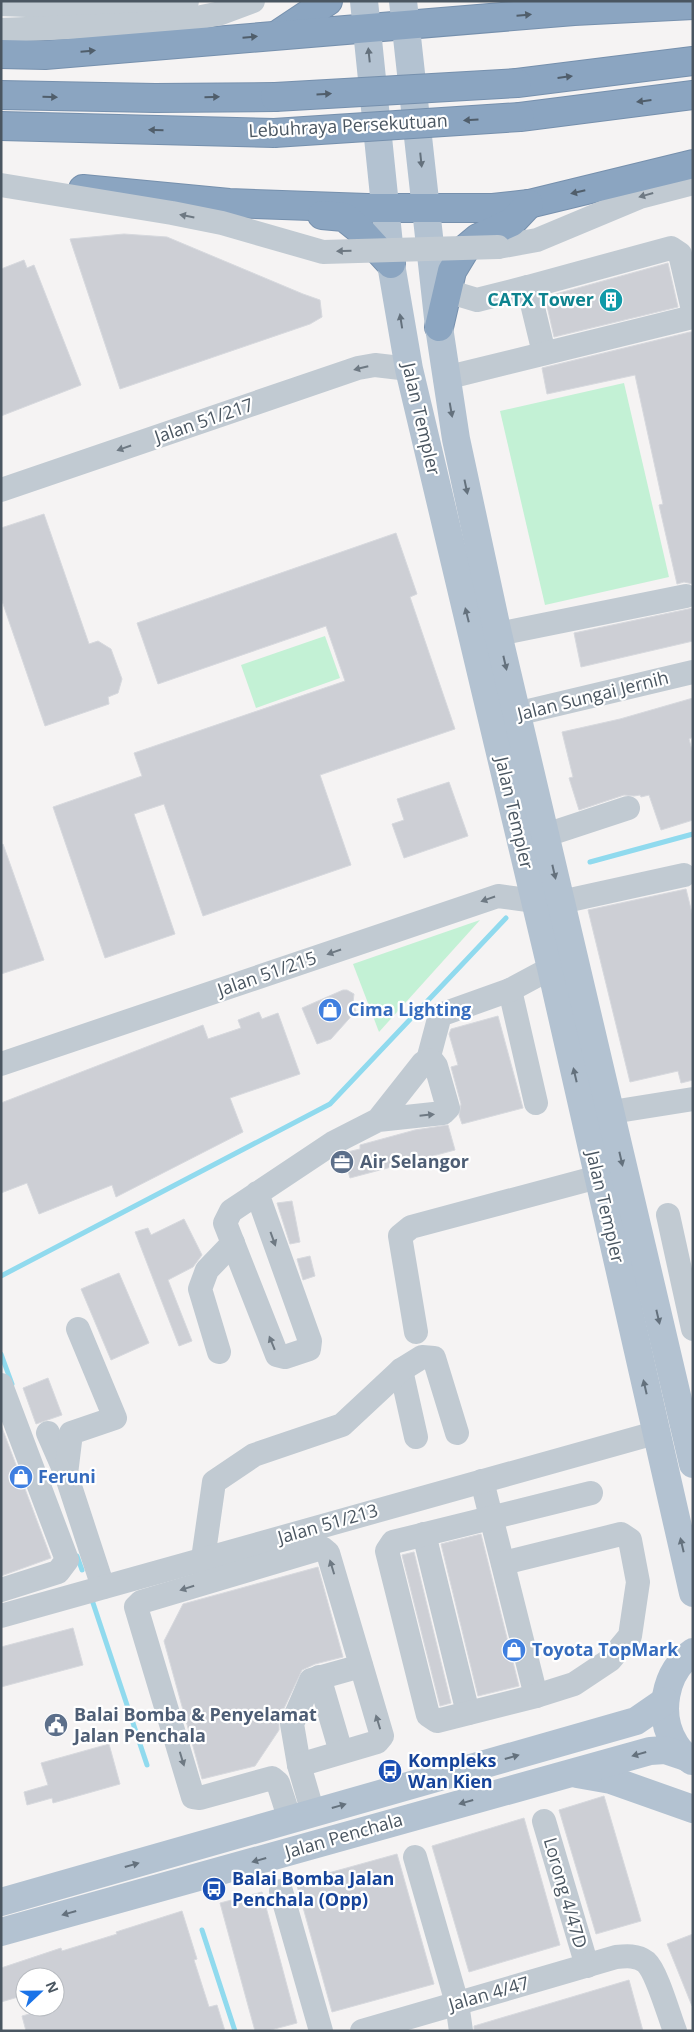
<svg xmlns="http://www.w3.org/2000/svg" width="694" height="2032" font-family="'Open Sans',sans-serif">
	<style>
		.green { fill: #c3f1d5 }
		.lines { fill: none; stroke-linecap: round; stroke-linejoin: round }
		.stream { stroke: #90daee; stroke-width: 5 }
		.building { fill: #cdcfd5; stroke: #d7d9de }
		.highway-casing { stroke: #7690ad; stroke-width: 30 }
		.minor { stroke: #c1cad2; stroke-width: 24 }
		.major { stroke: #b3c2d1; stroke-width: 28 }
		.highway { stroke: #8ba5c1; stroke-width: 28 }
		.highway-bridge-casing { stroke: #7690ad; stroke-width: 30; stroke-linecap: butt }
		.minor-bridge { stroke: #c1cad2; stroke-width: 24 }
		.highway-bridge { stroke: #8ba5c1; stroke-width: 28 }
		.oneway { fill: #505e6b }
		.oneway2 { fill: #64717d }
		.oneway3 { fill: #6e7983 }
		.labels { text-anchor: middle; stroke-width: 4.5; stroke-linejoin: round; paint-order: stroke }
		.street-label { font-size: 18px; fill: #4a5661; stroke: #fff }
		.culture-label { font-size: 18px; font-weight: bold; fill: #0d838f; stroke: #fff; text-anchor: end }
		.shop-label { font-size: 18px; font-weight: bold; fill: #366cbe; stroke: #fff; text-anchor: start }
		.service-label { font-size: 18px; font-weight: bold; fill: #4e5e75; stroke: #fff; text-anchor: start }
		.transit-label { font-size: 18px; font-weight: bold; fill: #164399; stroke: #fff; text-anchor: start }
	</style>
	<rect width="100%" height="100%" fill="#f5f3f3"/>
	<g class="green">
		<polygon points="624,383 669,577 545,605 500,411"/>
		<polygon points="325,636 340,678 256,708 241,665"/>
		<polygon points="480,920 379,1032 353,964"/>
	</g>
	<g class="lines">
		<g class="stream">
			<polyline points="590,862 693,834"/>
			<polyline points="1,1276 330,1104 506,918"/>
			<polyline points="1,1354 12,1384"/>
			<polyline points="77,1556 82,1570"/>
			<polyline points="91,1597 147,1765"/>
			<polyline points="202,1930 235,2031"/>
		</g>
	</g>
	<g class="building">
		<polygon points="124,234 167,237 303,294 320,300 322,317 310,324 120,389 70,239"/>
		<polygon points="24,260 27,268 34,265 81,385 1,416 1,269"/>
		<polygon points="668,263 678,307 554,337 545,297"/>
		<polygon points="690,332 693,332 693,584 684,582 677,584 659,505 663,504 635,375 547,394 542,368"/>
		<polygon points="44,514 89,644 98,641 111,649 122,679 118,693 108,697 109,704 45,726 1,598 1,528"/>
		<polygon points="396,533 417,594 410,597 455,729 320,775 351,865 203,916 164,804 134,814 175,934 105,958 53,807 142,776 134,753 345,681 326,626 158,684 137,623"/>
		<polygon points="693,608 693,641 581,667 574,633"/>
		<polygon points="693,698 693,737 689,739 693,754 693,820 661,830 649,795 641,797 640,795 634,796 624,795 579,810 569,778 573,777 562,732 620,719"/>
		<polygon points="449,782 468,836 404,858 392,824 404,820 397,799"/>
		<polygon points="3,844 44,960 1,974 1,845"/>
		<polygon points="686,889 693,917 693,1080 681,1083 678,1071 630,1082 588,910"/>
		<polygon points="343,990 347,990 354,994 353,1002 356,1011 331,1039 317,1044 302,1008"/>
		<polygon points="259,1012 262,1019 278,1013 300,1074 230,1098 243,1132 116,1197 112,1185 39,1214 27,1183 1,1193 1,1103 203,1025 208,1039 241,1028 238,1020"/>
		<polygon points="498,1016 523,1108 462,1124 459,1115 461,1104 451,1067 458,1065 449,1034 451,1029"/>
		<polygon points="448,1125 455,1150 350,1178 343,1153 360,1149 360,1145 415,1130"/>
		<polygon points="292,1201 300,1242 290,1244 277,1203"/>
		<polygon points="184,1219 202,1255 193,1267 168,1280 192,1341 179,1346 135,1232 148,1228 151,1235"/>
		<polygon points="310,1256 315,1276 303,1280 297,1259"/>
		<polygon points="119,1273 149,1343 111,1360 81,1289"/>
		<polygon points="48,1378 62,1415 36,1424 23,1388"/>
		<polygon points="1,1425 51,1558 1,1576"/>
		<polygon points="481,1534 519,1686 478,1696 441,1544"/>
		<polygon points="414,1552 451,1703 440,1706 402,1555"/>
		<polygon points="318,1567 343,1657 315,1664 302,1670 279,1719 279,1730 255,1766 202,1779 164,1641 183,1604"/>
		<polygon points="73,1628 83,1665 1,1687 1,1647"/>
		<polygon points="109,1744 120,1784 53,1803 52,1798 27,1805 24,1792 48,1785 41,1763"/>
		<polygon points="604,1796 641,1921 596,1934 559,1810"/>
		<polygon points="524,1818 560,1945 469,1972 432,1846"/>
		<polygon points="397,1854 434,1984 332,2012 296,1882"/>
		<polygon points="262,1892 297,2023 267,2031 255,2031 220,1903"/>
		<polygon points="182,1911 197,1959 194,1960 209,2007 217,2005 225,2031 26,2031 22,2016 55,2007 55,1977 25,1977 25,1995 1,2002 1,1968 61,1948 62,1951 117,1934 116,1932"/>
		<polygon points="693,1934 693,2006 692,2006 667,1944"/>
		<polygon points="629,1980 643,2031 474,2031 474,2026"/>
	</g>
	<g class="lines">
		<g class="highway-casing">
			<g id="highway">
				<polyline points="280,33 328,1"/>
				<polyline points="1,54 45,55 574,11 693,5"/>
				<polyline points="517,83 693,61"/>
				<polyline points="1,95 155,98 275,97"/>
				<polyline points="520,117 693,95"/>
				<polyline points="1,126 274,133"/>
				<polyline points="83,189 229,203 367,208 493,208 529,204 693,164"/>
				<polyline points="322,215 344,217 359,229 391,264"/>
				<polyline points="439,327 452,271 466,248 478,238 512,222 529,204"/>
			</g>
		</g>
		<g class="minor">
			<polyline points="1,4 180,11 187,1"/>
			<polyline points="1,30 172,23 221,13 253,1"/>
			<polyline points="498,247 537,240 640,197 693,183"/>
			<polyline points="447,291 477,300 528,287"/>
			<polyline points="544,353 528,287 671,248 680,254 693,310"/>
			<polyline points="445,378 693,317"/>
			<polyline points="1,490 358,368 375,365 409,369"/>
			<polyline points="498,634 686,596"/>
			<polyline points="499,718 693,672"/>
			<polyline points="546,835 628,808"/>
			<polyline points="561,902 684,875"/>
			<polyline points="510,990 536,1103"/>
			<polyline points="428,1060 440,1015 510,990 551,968"/>
			<polyline points="1,1064 498,896 535,901"/>
			<polyline points="593,1115 693,1099"/>
			<polyline points="257,1193 310,1341 309,1349 285,1357 277,1355 225,1223 231,1211 333,1143 378,1120 443,1113 448,1108 436,1066 433,1062 428,1060 423,1063 378,1120"/>
			<polyline points="668,1215 693,1329"/>
			<polyline points="416,1332 400,1236 411,1227 598,1177"/>
			<polyline points="219,1352 200,1289 207,1270 233,1243"/>
			<polyline points="401,1370 416,1437"/>
			<polyline points="1,1385 67,1560 58,1572 1,1590"/>
			<polyline points="48,1433 66,1474 103,1587"/>
			<polyline points="66,1474 71,1433 115,1418 78,1329"/>
			<polyline points="482,1481 536,1696"/>
			<polyline points="424,1534 468,1713"/>
			<polyline points="203,1559 214,1482 254,1455 342,1425 401,1370 422,1357 434,1358 457,1433"/>
			<polyline points="503,1563 621,1534 630,1540 638,1582 630,1636 610,1660 574,1684 536,1696 437,1721 428,1715 387,1551 393,1542 591,1493"/>
			<polyline points="1,1616 655,1433"/>
			<polyline points="319,1677 341,1752"/>
			<polyline points="299,1765 292,1724 311,1680 361,1666"/>
			<polyline points="290,1820 278,1783 272,1778 200,1798 193,1797 136,1607 141,1602 322,1548 328,1553 382,1736 377,1742 299,1765 313,1813"/>
			<polyline points="544,1821 587,1966"/>
			<polyline points="415,1857 457,2003 461,2031"/>
			<polyline points="281,1891 321,2031"/>
			<path d="M 362,2031 L 616,1957 C 626,1956 637,1955 646,1962 C 657,1972 669,2016 675,2031"/>
		</g>
		<g class="major">
			<polyline points="364,1 391,264 409,369 551,968 693,1593"/>
			<polyline points="403,1 439,327 456,439 498,634 693,1464"/>
			<path d="M 692,1761 C 686,1757 679,1751 675,1744 C 657,1715 664,1672 693,1652"/>
			<polyline points="577,1774 611,1780 693,1809"/>
			<polyline points="1,1902 636,1721 665,1701"/>
			<polyline points="1,1932 650,1751 665,1750 686,1757"/>
		</g>
		<use href="#highway" class="highway"/>
		<g class="highway-bridge-casing">
			<g id="highway-bridge">
				<polyline points="275,97 517,83"/>
				<polyline points="274,133 520,117"/>
			</g>
		</g>
		<polyline class="minor-bridge" points="1,185 172,213 222,223 323,252 498,247"/>
		<use href="#highway-bridge" class="highway-bridge"/>
	</g>
	<defs><path id="oneway-solid" d="M-6-.8H1V-3.2L6.5 0L1 3.2V.8H-6Z" transform="scale(1.25)"/></defs>
	<g class="oneway">
		<use href="#oneway-solid" transform="translate(524 15) rotate(-5)"/>
		<use href="#oneway-solid" transform="translate(250 37) rotate(-5)"/>
		<use href="#oneway-solid" transform="translate(88 51) rotate(-5)"/>
		<use href="#oneway-solid" transform="translate(565 77) rotate(-7)"/>
		<use href="#oneway-solid" transform="translate(324 94) rotate(-3)"/>
		<use href="#oneway-solid" transform="translate(50 97) rotate(1)"/>
		<use href="#oneway-solid" transform="translate(212 97) rotate(-1)"/>
		<use href="#oneway-solid" transform="translate(644 101) rotate(173)"/>
		<use href="#oneway-solid" transform="translate(471 120) rotate(176)"/>
		<use href="#oneway-solid" transform="translate(156 130) rotate(-179)"/>
		<use href="#oneway-solid" transform="translate(578 192) rotate(167)"/>
	</g>
	<g class="oneway2">
		<use href="#oneway-solid" transform="translate(369 55) rotate(-96)"/>
		<use href="#oneway-solid" transform="translate(421 160) rotate(84)"/>
		<use href="#oneway-solid" transform="translate(401 321) rotate(-99)"/>
		<use href="#oneway-solid" transform="translate(451 410) rotate(80)"/>
		<use href="#oneway-solid" transform="translate(466 487) rotate(78)"/>
		<use href="#oneway-solid" transform="translate(467 615) rotate(-104)"/>
		<use href="#oneway-solid" transform="translate(505 663) rotate(77)"/>
		<use href="#oneway-solid" transform="translate(554 872) rotate(77)"/>
		<use href="#oneway-solid" transform="translate(575 1075) rotate(-103)"/>
		<use href="#oneway-solid" transform="translate(621 1159) rotate(77)"/>
		<use href="#oneway-solid" transform="translate(658 1317) rotate(77)"/>
		<use href="#oneway-solid" transform="translate(645 1387) rotate(-103)"/>
		<use href="#oneway-solid" transform="translate(682 1545) rotate(-103)"/>
		<use href="#oneway-solid" transform="translate(639 1754) rotate(164)"/>
		<use href="#oneway-solid" transform="translate(512 1757) rotate(-16)"/>
		<use href="#oneway-solid" transform="translate(466 1802) rotate(164)"/>
		<use href="#oneway-solid" transform="translate(339 1806) rotate(-16)"/>
		<use href="#oneway-solid" transform="translate(259 1860) rotate(164)"/>
		<use href="#oneway-solid" transform="translate(132 1865) rotate(-16)"/>
		<use href="#oneway-solid" transform="translate(69 1913) rotate(164)"/>
	</g>
	<g class="oneway3">
		<use href="#oneway-solid" transform="translate(646 195) rotate(164)"/>
		<use href="#oneway-solid" transform="translate(187 216) rotate(-169)"/>
		<use href="#oneway-solid" transform="translate(344 251) rotate(178)"/>
		<use href="#oneway-solid" transform="translate(361 368) rotate(166)"/>
		<use href="#oneway-solid" transform="translate(124 448) rotate(161)"/>
		<use href="#oneway-solid" transform="translate(488 899) rotate(161)"/>
		<use href="#oneway-solid" transform="translate(334 952) rotate(161)"/>
		<use href="#oneway-solid" transform="translate(427 1115) rotate(-6)"/>
		<use href="#oneway-solid" transform="translate(273 1239) rotate(70)"/>
		<use href="#oneway-solid" transform="translate(272 1343) rotate(-112)"/>
		<use href="#oneway-solid" transform="translate(332 1567) rotate(-107)"/>
		<use href="#oneway-solid" transform="translate(187 1588) rotate(163)"/>
		<use href="#oneway-solid" transform="translate(378 1722) rotate(-107)"/>
		<use href="#oneway-solid" transform="translate(182 1759) rotate(73)"/>
	</g>
	<defs>
		<g id="building-disc" transform="scale(1.25)"><circle r="9.5" fill="#0f9aa8" stroke="#fff"/><path d="M-4-6H4V6H1V3H-1V6H-4ZM-2.5-4.3h1.7v1.8h-1.7ZM.8-4.3h1.7v1.8H.8ZM-2.5-1h1.7V.8h-1.7ZM.8-1h1.7V.8H.8Z" fill="#fff"/></g>
		<g id="shop-disc" transform="scale(1.25)"><circle r="9.5" fill="#3f7fe0" stroke="#fff"/><path d="M-5-2.5h2.3a2.7 3.5 0 0 1 5.4 0H5L5.5 6h-11ZM-1.5-2.5h3a1.5 2.3 0 0 0-3 0Z" fill="#fff"/></g>
		<g id="office-disc" transform="scale(1.25)"><circle r="9.5" fill="#5c6f8a" stroke="#fff"/><path d="M-6-3h4V-5.5h4V-3h4V5H-6ZM-1-4.5V-3h2v-1.5ZM-6 0V1H6V0Z" fill="#fff"/></g>
		<g id="civic-disc" transform="scale(1.25)"><circle r="9.5" fill="#5c6f8a" stroke="#fff"/><path d="M-.6-6.5H3V-4.5H.6V-3L4-1V1h2V6H-6V1h2V-1L-.6-3ZM-1.2 2.5V6h2.4V2.5Z" fill="#fff"/></g>
		<g id="bus-disc" transform="scale(1.25)"><circle r="9.5" fill="#1a4fb4" stroke="#fff"/><path d="M-5-6H5V4H4V6H2V4H-2V6H-4V4H-5ZM-3.5-4V0h7V-4ZM-3.5 1.2v1.5H-2V1.2ZM2 1.2v1.5H3.5V1.2Z" fill="#fff"/></g>
	</defs>
	<g fill-rule="evenodd">
		<use href="#building-disc" x="611" y="300"/>
		<use href="#shop-disc" x="330" y="1010"/>
		<use href="#office-disc" x="342" y="1162"/>
		<use href="#shop-disc" x="21" y="1477"/>
		<use href="#shop-disc" x="514" y="1650"/>
		<use href="#civic-disc" x="56" y="1725"/>
		<use href="#bus-disc" x="390" y="1771"/>
		<use href="#bus-disc" x="214" y="1889"/>
	</g>
	<g class="labels">
		<g class="street-label">
			<text transform="translate(348 126) rotate(-3)" y="6">Lebuhraya Persekutuan</text>
			<text transform="translate(421 419) rotate(77)" y="6">Jalan Templer</text>
			<text transform="translate(204 421) rotate(-19)" y="6">Jalan 51/217</text>
			<text transform="translate(593 696) rotate(-14)" y="6">Jalan Sungai Jernih</text>
			<text transform="translate(514 813) rotate(77)" y="6">Jalan Templer</text>
			<text transform="translate(267 974) rotate(-19)" y="6">Jalan 51/215</text>
			<text transform="translate(605 1207) rotate(77)" y="6">Jalan Templer</text>
			<text transform="translate(328 1524) rotate(-16)" y="6">Jalan 51/213</text>
			<text transform="translate(344 1836) rotate(-16)" y="6">Jalan Penchala</text>
			<text transform="translate(565 1893) rotate(74)" y="6">Lorong 4/47D</text>
			<text transform="translate(489 1994) rotate(-16)" y="6">Jalan 4/47</text>
		</g>
		<g class="culture-label">
			<text x="594" y="306">CATX Tower</text>
		</g>
		<g class="shop-label">
			<text x="348" y="1016">Cima Lighting</text>
			<text x="38" y="1483">Feruni</text>
			<text x="532" y="1656">Toyota TopMark</text>
		</g>
		<g class="service-label">
			<text x="360" y="1168">Air Selangor</text>
			<text x="74" y="1721">Balai Bomba &amp; Penyelamat<tspan x="74" dy="21">Jalan Penchala</tspan></text>
		</g>
		<g class="transit-label">
			<text x="408" y="1767">Kompleks<tspan x="408" dy="21">Wan Kien</tspan></text>
			<text x="232" y="1885">Balai Bomba Jalan<tspan x="232" dy="21">Penchala (Opp)</tspan></text>
		</g>
	</g>
	<rect width="694" height="2032" fill="none" stroke="#4a5661" stroke-width="5"/>
	<g transform="translate(40 1992) rotate(68)"><circle r="24" fill="#ffffff" stroke="#b7bbc0"/>
	<path d="M0-4L9 19L0 12L-9 19Z" fill="#1a73e8"/>
	<text y="-8" font-size="14" font-weight="bold" text-anchor="middle" fill="#4a5661">N</text>
	</g>
</svg>
